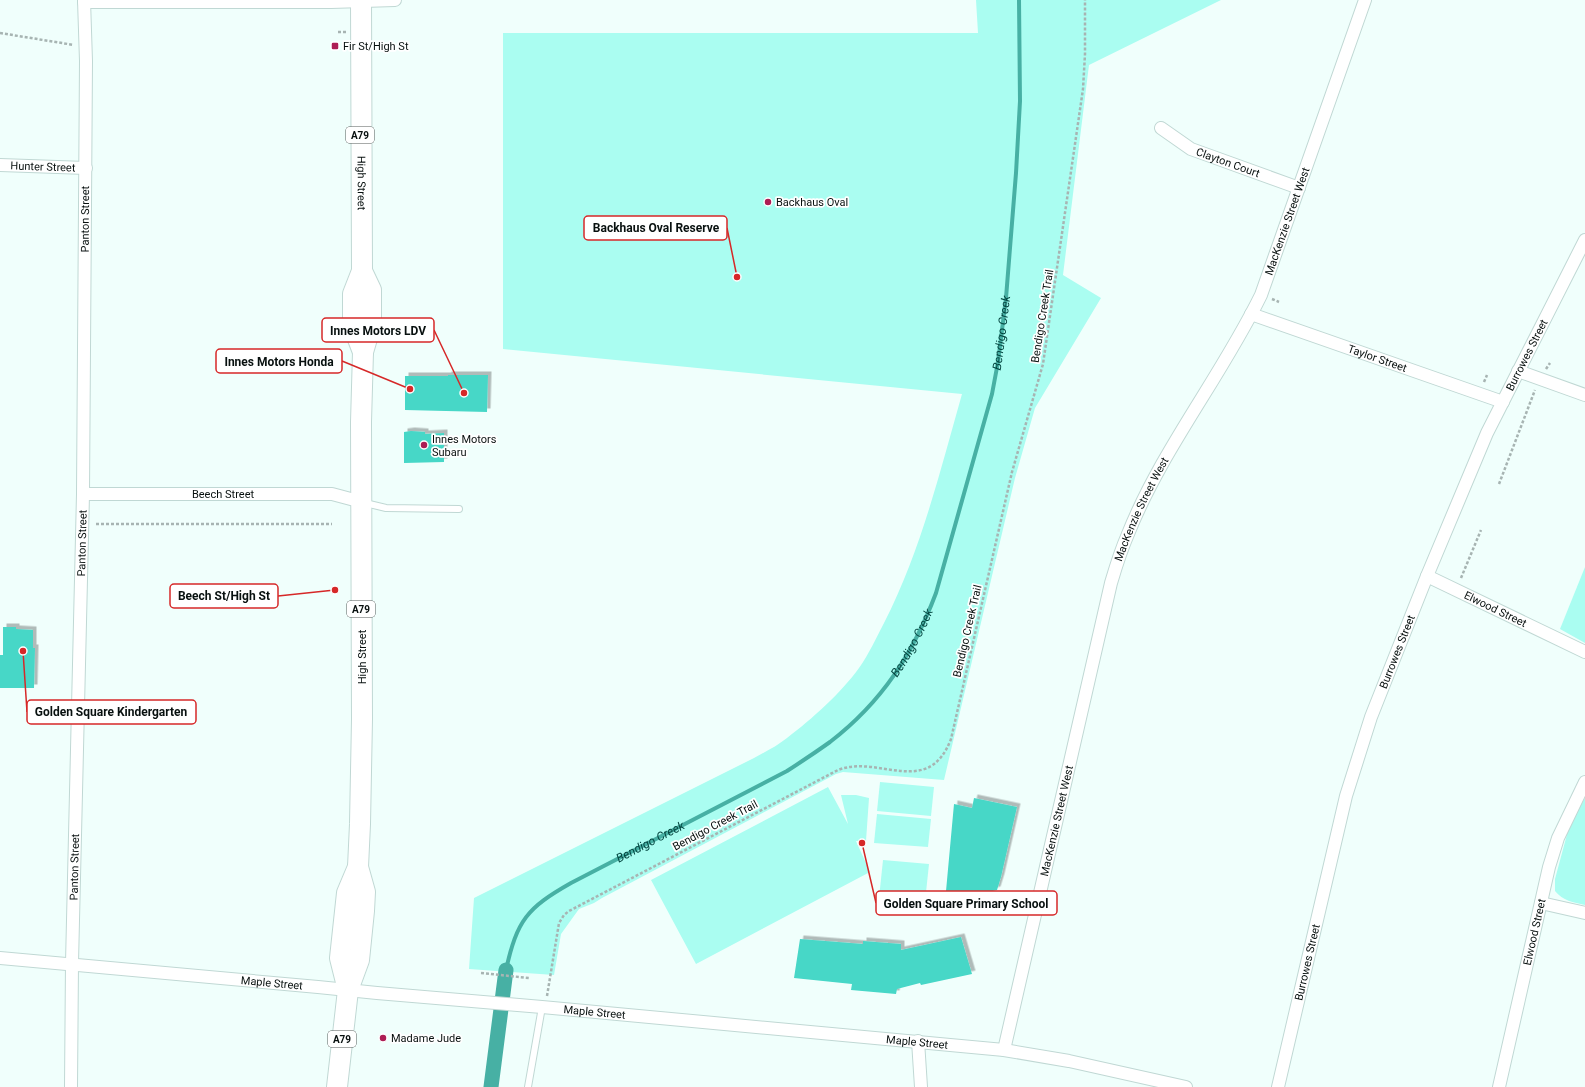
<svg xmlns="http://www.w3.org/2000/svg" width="1585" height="1087" font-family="Roboto,sans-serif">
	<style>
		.green { fill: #aafdf1 }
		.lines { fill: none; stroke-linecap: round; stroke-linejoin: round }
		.stream { stroke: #47b0a4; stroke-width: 4 }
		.canal { stroke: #47b0a4; stroke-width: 15 }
		.building { fill: #46d7c7; filter: url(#shadow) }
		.service-casing { stroke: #c0d8d4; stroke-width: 8 }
		.minor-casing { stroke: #c0d8d4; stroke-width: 14 }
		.trunk-casing { stroke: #c0d8d4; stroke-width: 22 }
		.path { stroke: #a7b4b2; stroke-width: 2.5; stroke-dasharray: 3 2; stroke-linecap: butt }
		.service { stroke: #fff; stroke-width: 6 }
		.minor { stroke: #fff; stroke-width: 12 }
		.trunk { stroke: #fff; stroke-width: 20 }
		.poi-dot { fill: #ad1d54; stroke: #fff; stroke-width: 1.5 }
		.labels { text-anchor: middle; stroke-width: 3.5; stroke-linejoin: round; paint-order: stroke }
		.shield { fill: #fff; stroke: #525857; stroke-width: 1 }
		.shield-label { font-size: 10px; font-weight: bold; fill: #08100f }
		.poi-label { font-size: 11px; fill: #08100f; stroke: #fff; text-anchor: start }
		.street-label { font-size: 11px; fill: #08100f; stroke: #fff }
		.water-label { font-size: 12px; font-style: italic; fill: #044640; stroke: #fff }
		.leader { fill: none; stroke: #d62828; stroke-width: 1.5 }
		.callout-dot { fill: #d62828; stroke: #fff; stroke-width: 1.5 }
		.callout { fill: #fff; stroke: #d62828; stroke-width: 1.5 }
		.callout-label { font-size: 12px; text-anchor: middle; font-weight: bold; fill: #08100f }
	</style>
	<defs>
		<filter id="shadow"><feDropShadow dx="3.5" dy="-3.5" stdDeviation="0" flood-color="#0004"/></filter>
	</defs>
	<rect width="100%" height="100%" fill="#f0fffc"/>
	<g class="green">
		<path d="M 976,0 L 1221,0 L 1089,65 L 1063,275 L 1101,298 L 1035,408 L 1015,478 L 944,780 L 843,772 L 836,774 L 602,898 L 594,903 L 579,909 L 561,934 L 554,975 L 469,969 L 474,898 L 754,758 C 765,752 777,746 787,738 C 812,719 841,693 859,668 C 869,654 876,638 884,623 C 921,551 940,471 962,394 L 503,349 L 503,33 L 978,33 Z"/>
		<polygon points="1585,567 1585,643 1560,629"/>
		<polygon points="880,782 934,787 931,816 877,811"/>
		<polygon points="828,787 848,824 841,795 856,795 869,798 866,841 856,841 870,872 696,964 651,880"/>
		<path d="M 1585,798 L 1585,905 C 1573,902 1563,901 1555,891 L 1555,879 L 1569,827 Z"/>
		<polygon points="877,814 931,819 928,847 874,843"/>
		<polygon points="883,860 929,864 925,902 879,898"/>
	</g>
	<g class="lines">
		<path class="stream" id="s1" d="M 506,970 C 517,920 527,908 571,883 L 787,771 C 801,762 816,752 830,742 C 882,702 913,654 936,593 L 992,394 L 998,362 L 1006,298 L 1016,173 L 1020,101 L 1019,0"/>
		<polyline class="canal" points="491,1087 506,970"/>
	</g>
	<g class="building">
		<polygon points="448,375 488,375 487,412 405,410 405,376 448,376"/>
		<polygon points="411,431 425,432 425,434 444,433 444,462 404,463 404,432"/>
		<polygon points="3,627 16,627 16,629 33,630 33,648 35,648 34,688 0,688 0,655 3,655"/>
		<polygon points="974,798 1017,807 1001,877 997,890 945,902 954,804 972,808"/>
		<polygon points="961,937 972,974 921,985 920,983 897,989 896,994 851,990 852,984 794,978 800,939 863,944 863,941 901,944 901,950"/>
	</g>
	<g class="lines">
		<g class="service-casing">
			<g id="service">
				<polyline points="365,503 386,508 459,509"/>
				<polyline points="528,1087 542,1007"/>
			</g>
		</g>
		<g class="minor-casing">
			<g id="minor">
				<polyline points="84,2 331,2 395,0"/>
				<path id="s2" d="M 1161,128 L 1191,149 L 1299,188"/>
				<path id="s3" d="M 0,165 L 86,168"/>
				<path id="s4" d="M 1251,314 L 1503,402"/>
				<polyline points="1518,371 1585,395"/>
				<path id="s5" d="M 83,494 L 332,494 L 362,502"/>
				<path id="s6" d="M 1427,576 L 1585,652"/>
				<polyline points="1541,903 1585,913"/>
				<path id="s7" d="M 0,958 L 318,987 L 377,993 L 542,1007 L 1004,1050 L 1069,1061 L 1186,1087"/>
				<polyline points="918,1041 921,1087"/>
				<path id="s8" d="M 1004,1050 L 1111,583 C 1116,566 1121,550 1128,534 C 1162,449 1221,377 1261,295 L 1365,0"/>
				<path id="s9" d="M 71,1087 L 72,963 L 83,494 L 86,61 L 84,0"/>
				<path id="s10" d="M 1278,1087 L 1346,796 L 1371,717 L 1427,576 L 1487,433 L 1585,240"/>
				<path id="s11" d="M 1499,1087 L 1549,867 L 1558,838 L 1585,782"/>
			</g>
		</g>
		<g class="trunk-casing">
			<g id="trunk">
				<path id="s12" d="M 361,0 L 362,271 L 353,294 L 353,326 L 363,352"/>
				<polyline points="348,990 340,958 347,893 358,867 360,824 362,719 361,422 363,352 371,325 371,290 362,271"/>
				<polyline points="337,1087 348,990 359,960 364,911 365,892 358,867"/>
			</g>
		</g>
		<g class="path">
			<polyline points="338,32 346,32"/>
			<polyline points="0,33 74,45"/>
			<polyline points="1272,299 1279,302"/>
			<polyline points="1546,369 1550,363"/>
			<polyline points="1484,382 1487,375"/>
			<polyline points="1499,484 1535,390"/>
			<polyline points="96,524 332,524"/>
			<polyline points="1461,578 1481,530"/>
			<polyline points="481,973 529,978"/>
			<path d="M 547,996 L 559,923 L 564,915 L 569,911 L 838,770 C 879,754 928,799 951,739 L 1012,472 L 1043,364 L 1083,89 L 1085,54 L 1085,0"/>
		</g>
		<use href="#service" class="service"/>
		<use href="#minor" class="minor"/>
		<use href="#trunk" class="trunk"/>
	</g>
	<g class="poi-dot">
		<rect x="331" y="42" width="8" height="8" rx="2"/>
		<circle cx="768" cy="202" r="4"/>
		<circle cx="424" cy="445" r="4"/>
		<circle cx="383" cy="1038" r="4"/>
	</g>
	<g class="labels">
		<g class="shield">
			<rect x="346" y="127" width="28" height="16" rx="3"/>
			<rect x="347" y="601" width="28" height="16" rx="3"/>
			<rect x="328" y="1031" width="28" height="16" rx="3"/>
		</g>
		<g class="shield-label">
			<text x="360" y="139">A79</text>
			<text x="361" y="613">A79</text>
			<text x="342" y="1043">A79</text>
		</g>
		<g class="poi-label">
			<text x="343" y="50">Fir St/High St</text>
			<text x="776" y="206">Backhaus Oval</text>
			<text x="432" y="443">Innes Motors<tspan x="432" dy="13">Subaru</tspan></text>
			<text x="391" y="1042">Madame Jude</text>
		</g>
		<g class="street-label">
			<text dy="4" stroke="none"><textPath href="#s2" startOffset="76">Clayton Court</textPath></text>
			<text dy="4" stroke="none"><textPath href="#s3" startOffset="43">Hunter Street</textPath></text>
			<text dy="4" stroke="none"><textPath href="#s12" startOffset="183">High Street</textPath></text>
			<text dy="4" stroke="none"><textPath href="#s9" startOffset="868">Panton Street</textPath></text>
			<text dy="4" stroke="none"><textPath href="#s8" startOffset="883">MacKenzie Street West</textPath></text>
			<text transform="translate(1042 316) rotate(-81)" y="4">Bendigo Creek Trail</text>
			<text dy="4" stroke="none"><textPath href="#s10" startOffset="776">Burrowes Street</textPath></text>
			<text dy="4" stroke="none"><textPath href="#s4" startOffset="134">Taylor Street</textPath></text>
			<text dy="4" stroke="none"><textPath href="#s5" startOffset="140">Beech Street</textPath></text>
			<text dy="4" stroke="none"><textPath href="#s8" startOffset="559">MacKenzie Street West</textPath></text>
			<text dy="4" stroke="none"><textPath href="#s9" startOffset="544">Panton Street</textPath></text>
			<text dy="4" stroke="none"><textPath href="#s6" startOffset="76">Elwood Street</textPath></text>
			<text transform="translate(967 631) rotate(-77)" y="4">Bendigo Creek Trail</text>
			<text dy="4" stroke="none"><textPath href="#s10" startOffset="452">Burrowes Street</textPath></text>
			<text transform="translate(362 657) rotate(-90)" y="4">High Street</text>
			<text dy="4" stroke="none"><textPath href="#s8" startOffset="235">MacKenzie Street West</textPath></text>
			<text transform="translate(715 825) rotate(-28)" y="4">Bendigo Creek Trail</text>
			<text dy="4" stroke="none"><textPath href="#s9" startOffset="220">Panton Street</textPath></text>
			<text dy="4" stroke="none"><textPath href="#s11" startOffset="159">Elwood Street</textPath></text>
			<text dy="4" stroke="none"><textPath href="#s10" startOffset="128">Burrowes Street</textPath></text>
			<text dy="4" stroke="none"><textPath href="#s7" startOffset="273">Maple Street</textPath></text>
			<text dy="4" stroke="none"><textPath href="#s7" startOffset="597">Maple Street</textPath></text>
			<text dy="4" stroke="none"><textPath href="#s7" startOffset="921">Maple Street</textPath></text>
		</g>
		<g class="water-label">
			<text dy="4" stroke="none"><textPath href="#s1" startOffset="863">Bendigo Creek</textPath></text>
			<text dy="4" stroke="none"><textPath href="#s1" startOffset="539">Bendigo Creek</textPath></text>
			<text dy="4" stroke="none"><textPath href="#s1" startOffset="203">Bendigo Creek</textPath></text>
		</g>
	</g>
	<path class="leader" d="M737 277L727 228M464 393L434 330M410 389L342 361M335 590L278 596M23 651L27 712M862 843L876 903"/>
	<g class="callout-dot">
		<circle cx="737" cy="277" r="4"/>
		<circle cx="464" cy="393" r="4"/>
		<circle cx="410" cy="389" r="4"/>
		<circle cx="335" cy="590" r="4"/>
		<circle cx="23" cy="651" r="4"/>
		<circle cx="862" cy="843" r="4"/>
	</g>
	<g class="callout">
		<rect x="584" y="216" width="143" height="24" rx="4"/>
		<rect x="322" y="318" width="112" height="24" rx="4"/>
		<rect x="216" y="349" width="126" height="24" rx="4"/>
		<rect x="170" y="584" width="108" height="24" rx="4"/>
		<rect x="27" y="700" width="169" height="24" rx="4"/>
		<rect x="876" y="891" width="181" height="24" rx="4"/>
	</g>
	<g class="callout-label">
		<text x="656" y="232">Backhaus Oval Reserve</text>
		<text x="378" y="335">Innes Motors LDV</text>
		<text x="279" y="366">Innes Motors Honda</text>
		<text x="224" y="600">Beech St/High St</text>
		<text x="111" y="716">Golden Square Kindergarten</text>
		<text x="966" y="908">Golden Square Primary School</text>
	</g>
</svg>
